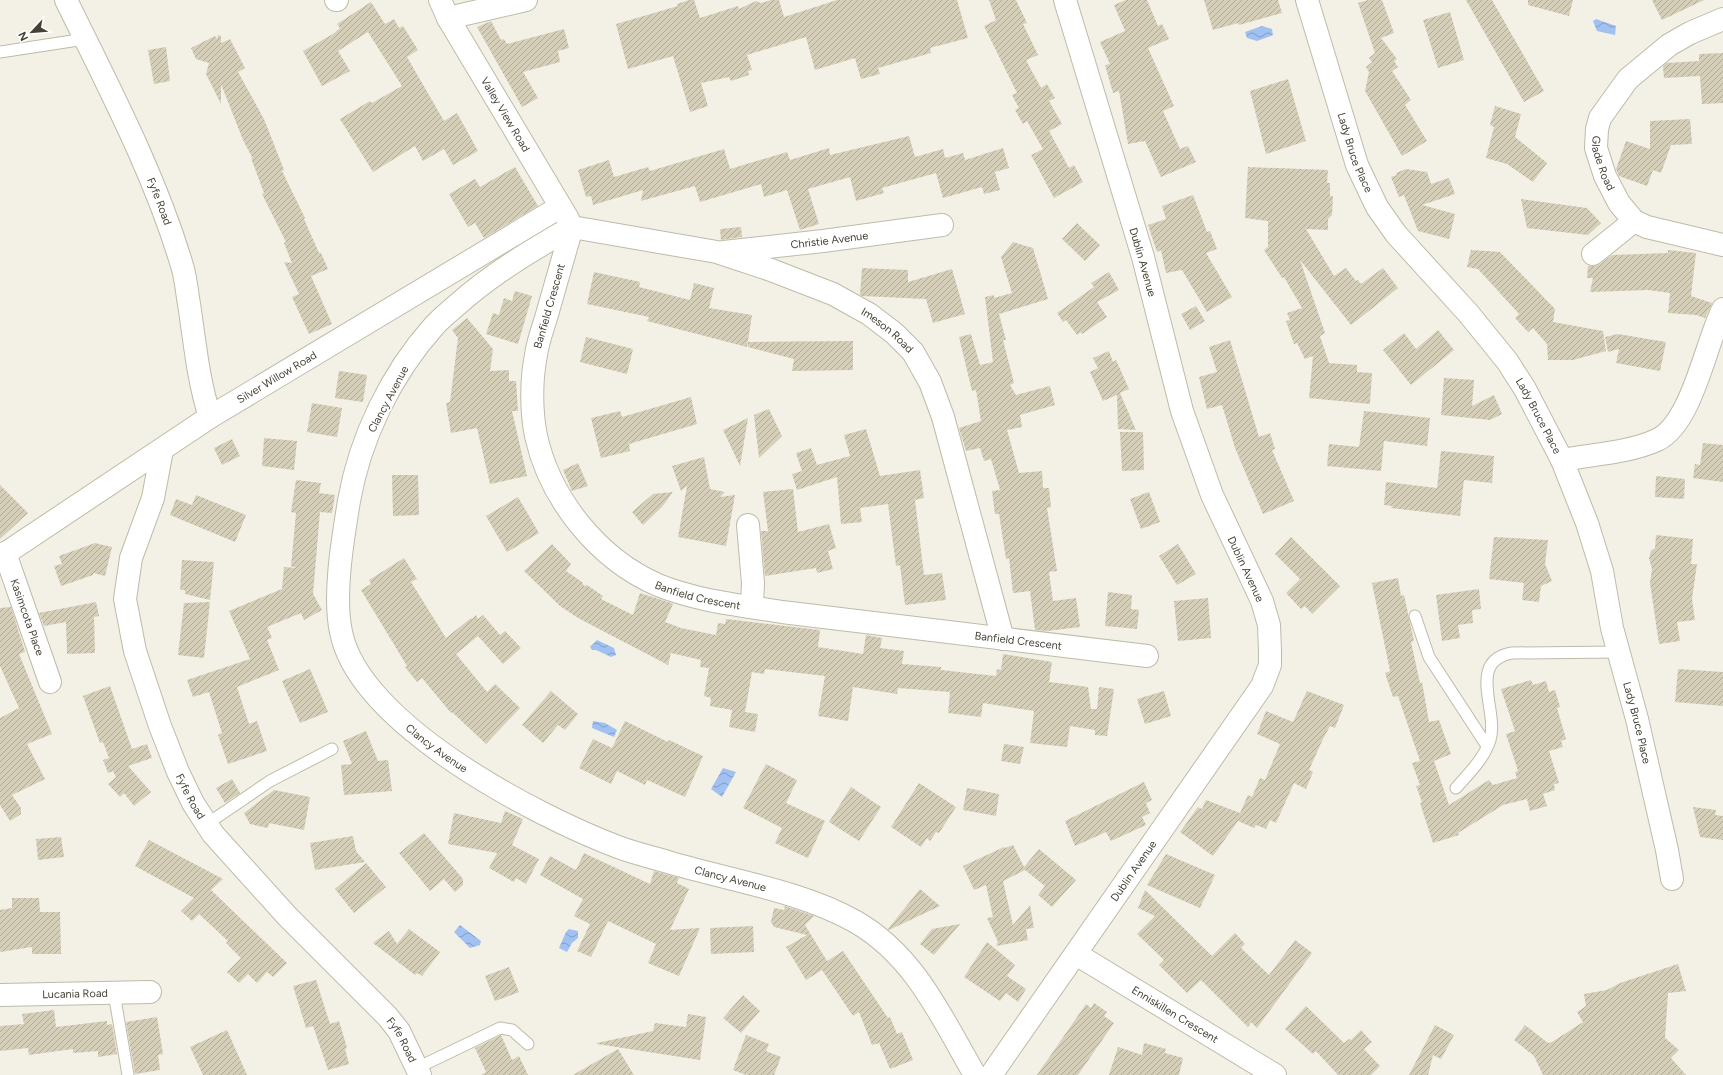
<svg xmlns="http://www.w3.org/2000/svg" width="1723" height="1075" font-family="Figtree,sans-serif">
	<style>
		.water { fill: url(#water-waves) }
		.building { fill: url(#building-hatch) }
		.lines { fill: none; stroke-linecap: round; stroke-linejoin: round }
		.lane-casing { stroke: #bebba8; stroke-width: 13 }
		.street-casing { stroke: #bebba8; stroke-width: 24 }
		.lane { stroke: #fff; stroke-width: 11 }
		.street { stroke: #fff; stroke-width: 22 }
		.labels { text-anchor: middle; stroke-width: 4; stroke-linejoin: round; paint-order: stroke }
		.street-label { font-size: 11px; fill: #454235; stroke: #fff }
	</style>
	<defs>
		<pattern id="water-waves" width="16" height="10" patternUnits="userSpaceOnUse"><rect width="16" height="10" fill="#a0c1f1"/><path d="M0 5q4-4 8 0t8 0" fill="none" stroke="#849ec4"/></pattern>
		<pattern id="building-hatch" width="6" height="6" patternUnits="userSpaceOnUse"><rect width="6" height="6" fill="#d5cfba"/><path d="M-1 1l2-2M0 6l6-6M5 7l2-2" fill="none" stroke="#afaa98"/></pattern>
	</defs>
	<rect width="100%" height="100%" fill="#f3f1e5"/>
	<g class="water">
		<polygon points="1596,19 1616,26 1615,35 1597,31 1593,21"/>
		<polygon points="1262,26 1272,29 1273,35 1257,41 1247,38 1245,32"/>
		<polygon points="597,640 614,648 616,655 611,657 596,650 592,650 590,647"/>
		<polygon points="593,721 605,723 617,730 614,737 592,728"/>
		<polygon points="723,768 736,772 722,797 711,789"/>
		<polygon points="460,925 481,941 480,945 470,948 454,932"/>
		<polygon points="569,929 578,931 578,938 572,943 567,952 559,948 566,932"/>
	</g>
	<g class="building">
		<polygon points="689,0 694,0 700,18 738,6 739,9 756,1 761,3 771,0 779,0 784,17 837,0 957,0 968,38 930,48 931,53 878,68 880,74 861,79 855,58 815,70 806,37 747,55 752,70 748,71 749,75 731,81 729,77 701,83 708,106 690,112 673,56 628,69 616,24 678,6 677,4"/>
		<polygon points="989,0 1016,0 1027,23 1023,24 1038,55 1026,60 1041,88 1047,84 1055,98 1049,101 1062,124 1049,131 1069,168 1074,165 1083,182 1054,198 1031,155 1043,149 1027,121 1023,124 1015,110 1019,108 1012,95 1017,93 984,26 996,20"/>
		<polygon points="1126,0 1147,0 1158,26 1162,24 1169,39 1148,48 1174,106 1163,111 1180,149 1188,146 1196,162 1161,177 1145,141 1128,144 1119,91 1113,93 1105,65 1110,64 1100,42 1125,31 1114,5"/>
		<polygon points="1204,0 1278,0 1282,13 1239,25 1238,23 1213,30"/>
		<polygon points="1368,0 1382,0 1394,33 1381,38 1397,59 1394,61 1398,67 1392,71 1411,100 1405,105 1427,141 1402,156 1365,91 1369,72 1366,67 1372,62 1369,58 1375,53 1358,3"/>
		<polygon points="1466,0 1492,0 1544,91 1524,102"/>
		<polygon points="1528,0 1573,0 1569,16 1528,5"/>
		<polygon points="1652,0 1704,0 1662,20"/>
		<polygon points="371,2 385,24 394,19 399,28 403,26 418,50 407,57 444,121 457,113 478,151 453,165 444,149 423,161 415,146 373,172 340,119 370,101 372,103 402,86 368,32 338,51 350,71 322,86 303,51 333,34 340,28 337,24"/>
		<polygon points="1450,12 1464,60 1438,68 1423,20"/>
		<polygon points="491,21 501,40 504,39 507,44 564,29 569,48 558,51 560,62 523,72 538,98 522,107 477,27"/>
		<polygon points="218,35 221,36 221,43 230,39 245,68 238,72 264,119 284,170 282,171 305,218 304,219 319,253 321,253 328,269 311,276 332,324 309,334 292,297 299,294 284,262 292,263 284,243 286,242 262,194 264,193 251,158 253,159 243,140 221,84 221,104 206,74 209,63 196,59 191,48 215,36 217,39"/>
		<polygon points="166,47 170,81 154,84 148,50"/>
		<polygon points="1723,53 1723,103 1702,104 1700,76 1664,78 1663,66 1666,63 1699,61 1699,54"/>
		<polygon points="1288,79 1306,141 1266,154 1250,91"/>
		<polygon points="1495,106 1521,114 1515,137 1547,163 1533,182 1507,164 1486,158 1494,127 1490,125"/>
		<polygon points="1690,119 1692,144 1671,145 1661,173 1653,170 1647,186 1619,176 1616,169 1626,141 1650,149 1650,121"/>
		<polygon points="909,136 915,157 943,149 945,158 963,153 965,160 1003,148 1009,168 995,172 1000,190 984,194 982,187 943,198 936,173 882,188 884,193 856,201 850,177 808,189 819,224 800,230 787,190 764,197 761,184 700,202 695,186 641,201 643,190 593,205 591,196 586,197 578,170 609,160 614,177 648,167 650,171 724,149 730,169 787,152 790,160 829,148 830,155"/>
		<polygon points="515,167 538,206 484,238 475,223 468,227 449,194 475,179 480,187"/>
		<polygon points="1248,167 1328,170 1327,183 1330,183 1330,196 1333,196 1332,215 1328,219 1328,230 1306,229 1334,276 1346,268 1356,281 1358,280 1361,284 1383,268 1398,288 1351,325 1300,260 1325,333 1320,336 1329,363 1357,365 1357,372 1372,373 1370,404 1309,398 1313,356 1305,359 1297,343 1294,344 1286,321 1290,320 1287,313 1302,308 1284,277 1282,278 1264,250 1268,247 1268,221 1245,218"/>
		<polygon points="1406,169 1427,172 1431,184 1449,178 1455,194 1422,205 1455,214 1449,239 1418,231 1404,195 1399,197 1391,177 1397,175 1396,173"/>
		<polygon points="1193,195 1207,232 1210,231 1217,249 1206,253 1232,297 1207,312 1182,270 1166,273 1161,250 1157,252 1148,225 1166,219 1162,206"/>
		<polygon points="1521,199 1587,208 1601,223 1588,235 1527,228"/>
		<polygon points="1077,223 1100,245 1085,261 1062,239"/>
		<polygon points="741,227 742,237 721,240 720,229"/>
		<polygon points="1013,242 1033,248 1048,299 999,314 1006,340 1003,340 1014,383 1010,385 1016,395 1050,386 1055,405 1020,415 1022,427 1007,430 1019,473 1042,471 1043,488 1049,488 1051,507 1047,508 1057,571 1049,572 1053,601 1076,598 1080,627 1047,631 1035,630 1030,591 1013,593 1009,558 1006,559 999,514 995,514 992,491 1000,490 991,459 984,461 980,448 966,451 959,428 981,421 976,390 972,391 959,337 971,334 980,365 993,362 985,297 994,295 994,298 1012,293 1001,257"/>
		<polygon points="1471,250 1500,252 1555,309 1553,322 1603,331 1606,351 1573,360 1548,360 1547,344 1533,328 1528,332 1515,318 1519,314 1478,269 1467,267"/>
		<polygon points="1668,250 1696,253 1691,296 1712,303 1705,318 1696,315 1668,313 1670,293 1648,290 1590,292 1593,278 1587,278 1588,266 1595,266 1600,264 1612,255 1668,253"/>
		<polygon points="862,268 908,270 908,282 952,269 965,314 933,323 926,299 862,296 860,295"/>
		<polygon points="594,272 640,282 639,287 690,300 694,283 714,288 709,308 752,315 747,347 647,321 649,317 587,304"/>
		<polygon points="1109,272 1119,290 1097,302 1107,317 1082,334 1081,332 1077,335 1066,320 1063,322 1057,313 1094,287 1091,283"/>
		<polygon points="515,291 532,296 518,344 486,334 493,313 499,315 504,298 512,301"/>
		<polygon points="1196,306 1205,321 1190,330 1181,314"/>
		<polygon points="467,318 493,349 490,371 509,370 509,381 516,381 518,411 512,411 527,476 490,484 477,428 451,433 446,403 450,402 458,338 452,330"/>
		<polygon points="1438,330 1454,350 1411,385 1383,350 1404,333 1416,349"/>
		<polygon points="1618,334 1666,342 1660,371 1616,363 1619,349 1608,352 1605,337"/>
		<polygon points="586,337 633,349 627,374 580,362"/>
		<polygon points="1230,340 1259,437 1270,433 1275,449 1272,450 1294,501 1263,514 1235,448 1222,405 1207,409 1199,377 1217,372 1209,347"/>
		<polygon points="853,341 853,370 792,371 794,359 748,347 748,342"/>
		<polygon points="1109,351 1113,362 1116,360 1129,389 1120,393 1136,430 1118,429 1117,395 1103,401 1090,372 1098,368 1093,358"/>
		<polygon points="339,371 367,375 363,402 335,398"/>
		<polygon points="1444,378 1474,380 1472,406 1494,395 1502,414 1490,420 1441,415"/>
		<polygon points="691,397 697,424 629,444 630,451 601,458 591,418 620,411 622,417"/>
		<polygon points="312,403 342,408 337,437 307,432"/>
		<polygon points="769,409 782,436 759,458 754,415"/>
		<polygon points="1364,411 1430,418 1427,446 1384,441 1381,471 1327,466 1329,444 1359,447"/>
		<polygon points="748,418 740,466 723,430"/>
		<polygon points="866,429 880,476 920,470 924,498 915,500 924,575 942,573 946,600 905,605 900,565 896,566 888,504 860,508 862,522 841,524 837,477 797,490 792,474 802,471 796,453 811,448 817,465 850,456 844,435"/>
		<polygon points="1120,432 1143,432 1144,470 1122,471"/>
		<polygon points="264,438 297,441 294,470 262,466"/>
		<polygon points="232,439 240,456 222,465 214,448"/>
		<polygon points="1703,443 1723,445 1723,482 1693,478 1695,464 1700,465"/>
		<polygon points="1441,451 1494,456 1492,483 1464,480 1460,516 1391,508 1392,506 1384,505 1386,482 1437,488"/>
		<polygon points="704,457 710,489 725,492 720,497 735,495 726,546 678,537 687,486 681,491 672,466"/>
		<polygon points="578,463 588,486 572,491 563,470"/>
		<polygon points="392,475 418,475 419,515 393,516"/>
		<polygon points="1656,476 1685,479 1684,499 1655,497"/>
		<polygon points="296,480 321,483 319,493 335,495 332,513 320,512 313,594 322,610 304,620 301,613 267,627 272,638 267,640 279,670 237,687 249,724 257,721 267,751 228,764 218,735 222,733 209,692 193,697 187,680 250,659 229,611 282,589 284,567 297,568 291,566 296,513 291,512"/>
		<polygon points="0,485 28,513 0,539"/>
		<polygon points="793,489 798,532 829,524 836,548 828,551 833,569 817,573 816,568 765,576 761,531 768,531 763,492"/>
		<polygon points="673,492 662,507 643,525 632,512 653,494"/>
		<polygon points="1149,492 1160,522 1141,529 1130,499"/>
		<polygon points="196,495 246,515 235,542 170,515 176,499 192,505"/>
		<polygon points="518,497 539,533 507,552 486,516"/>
		<polygon points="1656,535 1693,539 1691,564 1697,564 1692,599 1695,620 1677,622 1680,641 1659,644 1650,583 1652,569 1649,558 1651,551 1655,548"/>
		<polygon points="1291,537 1340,586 1312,614 1305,606 1301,609 1286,593 1300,579 1275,554"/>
		<polygon points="1494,537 1548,540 1545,564 1552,581 1541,586 1539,602 1522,600 1524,583 1489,579"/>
		<polygon points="95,543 112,547 105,576 93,573 93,575 61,586 54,566 62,564 59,556"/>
		<polygon points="552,544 571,564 566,571 582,582 584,586 587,585 603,596 601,599 633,615 640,593 671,603 673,604 665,622 681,628 716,635 718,623 725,624 726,619 820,630 818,647 863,654 866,635 882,638 880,648 904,651 902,664 941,667 941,670 996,676 997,669 1001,670 1003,654 1052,662 1049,682 1088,687 1091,709 1097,709 1099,687 1114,689 1107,736 1095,735 1095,730 1070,726 1067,747 1030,743 1034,711 983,703 981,717 948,713 950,692 898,688 897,694 853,687 848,721 818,716 825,676 765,669 764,674 752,672 745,712 758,714 755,732 729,727 732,710 710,706 711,698 704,696 709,668 700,667 701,660 671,653 668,665 578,618 560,606 524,571"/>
		<polygon points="1178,544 1196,574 1177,585 1159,556"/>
		<polygon points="404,558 417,579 411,582 446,638 471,618 472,619 476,615 478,619 483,615 500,635 505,631 521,648 503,664 478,636 456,654 487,692 495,684 520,708 486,744 452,712 451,713 422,678 417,682 405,667 407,666 361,590 371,584 369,580"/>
		<polygon points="182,560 214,562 210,600 185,594 185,590 180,590"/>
		<polygon points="1398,578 1401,596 1404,595 1414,641 1411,642 1420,683 1422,682 1429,722 1439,720 1451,754 1434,761 1449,805 1489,780 1493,785 1517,778 1515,772 1518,771 1506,734 1515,731 1501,689 1531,680 1533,685 1546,681 1549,692 1555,690 1560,707 1557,708 1566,739 1561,741 1563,747 1549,751 1559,783 1554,784 1555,790 1543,794 1547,806 1530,811 1527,799 1503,805 1458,833 1459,835 1433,843 1420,803 1422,802 1416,786 1420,785 1412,763 1420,761 1398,696 1393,697 1385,673 1390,671 1372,583"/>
		<polygon points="1479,589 1481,609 1472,610 1473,623 1458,625 1460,638 1442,641 1436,595"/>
		<polygon points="1108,592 1132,595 1131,609 1139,610 1137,629 1105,626"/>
		<polygon points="1208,598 1211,638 1178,641 1174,601"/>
		<polygon points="96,602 99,616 94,617 95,653 67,654 66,622 44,626 39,613"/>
		<polygon points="210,602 204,658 178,655 184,603"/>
		<polygon points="11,607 25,652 19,654 52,734 27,744 45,779 12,795 21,808 21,814 10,821 0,805 0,718 19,708 0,666 0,608"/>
		<polygon points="310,669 328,712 300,723 282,681"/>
		<polygon points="1678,669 1723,672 1723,706 1675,702"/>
		<polygon points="110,686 132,749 147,744 152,758 128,766 151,792 134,806 124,793 120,797 108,784 116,777 113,771 108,773 103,760 109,758 103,742 100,743 83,696"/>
		<polygon points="551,691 578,714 565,730 558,725 543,743 522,725"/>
		<polygon points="1164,691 1171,716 1145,724 1137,699"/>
		<polygon points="1307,691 1344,705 1335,728 1330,726 1322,741 1309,770 1313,772 1306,789 1294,783 1276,823 1270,820 1266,829 1256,825 1254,828 1238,821 1213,856 1180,832 1198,807 1202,809 1206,800 1240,813 1248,795 1252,797 1260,778 1265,780 1280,744 1257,734 1266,711 1293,722"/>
		<polygon points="625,721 668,742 669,740 703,756 685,797 647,780 645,785 617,771 611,784 579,768 593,739 612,748"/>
		<polygon points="366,731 378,761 388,760 392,791 344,795 341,765 352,764 343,741"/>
		<polygon points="1004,744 1024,747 1020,764 1001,761"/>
		<polygon points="766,764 797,780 786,803 825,821 808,858 775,843 782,828 743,808"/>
		<polygon points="232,779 240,793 225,803 216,788"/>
		<polygon points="1144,782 1152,800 1146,803 1150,813 1142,817 1146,825 1111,841 1106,832 1075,846 1065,821"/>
		<polygon points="919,783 956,807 939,833 936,832 930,841 927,838 921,847 891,827"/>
		<polygon points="851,787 881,807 859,841 829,822"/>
		<polygon points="967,788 999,794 996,816 963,810"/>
		<polygon points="274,790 310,797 304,830 269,823 268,828 250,824 244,813"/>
		<polygon points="1693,807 1716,810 1715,815 1723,816 1723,840 1700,837"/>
		<polygon points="505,811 523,819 512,845 539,859 526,884 516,878 514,882 489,868 497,853 448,844 454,813 501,823"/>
		<polygon points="424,833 463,879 463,885 455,892 444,879 430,891 399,853"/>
		<polygon points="353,836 356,851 365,862 315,870 310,843"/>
		<polygon points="61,837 64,857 38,860 36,839"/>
		<polygon points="149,840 223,879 211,890 287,963 273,977 267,972 257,983 248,974 239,983 227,972 241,958 226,943 228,941 199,914 192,921 181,911 194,898 135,866"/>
		<polygon points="1013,845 1024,867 1039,849 1076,880 1052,907 1038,895 1045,886 1025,870 1003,881 1013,925 1030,905 1034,928 1026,929 1028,940 996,946 998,942 987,918 993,917 986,885 974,890 963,866 1004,847 1005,848"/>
		<polygon points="584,853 650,884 654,871 679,878 677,883 689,889 670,930 700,928 679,976 648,963 656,944 608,921 591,957 577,951 590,924 574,916 583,899 540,875 550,856 576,870"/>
		<polygon points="1166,854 1215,875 1200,908 1147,885"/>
		<polygon points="366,863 386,887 354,913 335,889"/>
		<polygon points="920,889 940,906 889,930 888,929"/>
		<polygon points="1145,890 1212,956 1235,933 1245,944 1241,948 1269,975 1295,940 1312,953 1257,1028 1251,1022 1248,1027 1201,980 1187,993 1159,965 1164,960 1137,934 1155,916 1138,908"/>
		<polygon points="12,898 39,898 40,912 60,912 61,954 32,954 32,947 0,952 0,910 12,908"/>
		<polygon points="785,906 814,916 805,925 827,961 843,951 888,1018 890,1017 897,1034 902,1032 913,1060 890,1069 879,1043 872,1045 859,1012 853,1016 822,970 806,980 786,947 807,935 774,927 771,922 774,908 784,910"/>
		<polygon points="960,924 934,955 920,944 932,929"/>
		<polygon points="753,926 754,952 711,954 710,928"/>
		<polygon points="409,929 440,952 422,976 417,973 415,975 373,943 389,931 397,944"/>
		<polygon points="987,942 1015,965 1007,976 1026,989 1018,1002 1006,993 1000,1001 964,977"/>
		<polygon points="1678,964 1686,991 1668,993 1665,1038 1679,1050 1671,1058 1686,1075 1543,1075 1534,1056 1514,1040 1525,1025 1548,1043 1552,1042 1583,1022 1577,1012 1586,1006 1584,994 1607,990 1620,983"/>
		<polygon points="509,967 519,992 495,1001 485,976"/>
		<polygon points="316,980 330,1024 339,1021 347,1048 345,1049 349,1064 328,1070 313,1026 306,1028 293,986"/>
		<polygon points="743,995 760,1011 741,1033 723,1018"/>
		<polygon points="1094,1003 1107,1012 1104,1016 1114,1023 1078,1075 1037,1075 1086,1004 1091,1008"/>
		<polygon points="1306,1006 1344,1043 1349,1039 1351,1040 1361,1030 1372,1042 1364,1049 1380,1066 1371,1075 1338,1075 1316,1051 1313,1054 1285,1029"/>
		<polygon points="54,1010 56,1027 107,1021 107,1025 112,1024 117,1054 98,1057 98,1051 73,1053 73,1049 29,1055 28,1048 0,1051 0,1026 24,1024 22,1014"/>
		<polygon points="688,1014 706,1017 700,1060 597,1044 597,1043 653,1031 655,1023 686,1027"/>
		<polygon points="157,1017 163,1054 158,1055 160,1070 135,1074 126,1022"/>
		<polygon points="1435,1025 1454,1035 1441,1059 1433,1055 1428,1075 1409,1075"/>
		<polygon points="227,1030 247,1075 203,1075 190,1047"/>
		<polygon points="501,1035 512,1060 519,1056 528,1075 481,1075 486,1072 475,1048"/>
		<polygon points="746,1035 769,1044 766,1051 781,1057 774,1075 746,1075 733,1070"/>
		<polygon points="1144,1043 1166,1049 1165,1053 1183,1058 1179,1075 1109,1075 1118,1047 1142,1055"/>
		<polygon points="618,1049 634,1075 573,1075"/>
	</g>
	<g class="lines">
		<g class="lane-casing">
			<g id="lane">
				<polyline points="0,52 85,39"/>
				<polyline points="1415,616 1429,657 1487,746"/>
				<path d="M 1456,788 C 1469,773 1484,759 1490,740 C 1499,711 1466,661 1512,653 L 1618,652"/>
				<polyline points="207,824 270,781 332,749"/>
				<polyline points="114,993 128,1075"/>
				<polyline points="417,1068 500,1028 512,1030 528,1044"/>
			</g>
		</g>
		<g class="street-casing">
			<g id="street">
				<path id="s1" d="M 66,0 C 108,86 156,176 183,269 C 186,280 187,293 189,304 C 195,343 198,380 210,417"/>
				<polyline points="336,0 337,0"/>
				<path id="s2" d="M 440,0 L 448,18 L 568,219"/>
				<path id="s3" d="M 1307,0 L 1357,165 L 1377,207 L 1396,234 L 1468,313 L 1507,361 L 1525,389 L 1562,460 L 1587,523 L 1602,571 L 1612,628 L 1637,719 L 1667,850 L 1672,879"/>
				<polyline points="448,18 526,0"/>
				<path id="s4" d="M 1723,19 L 1690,33 L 1669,45 L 1628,79 L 1600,118 L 1597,129 L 1596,148 L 1605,176 L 1619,203 L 1634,221 L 1647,227 L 1723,245"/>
				<path id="s5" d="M 572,227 C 532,250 493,273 458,304 C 450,311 441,318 434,326 C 391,374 360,438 349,501 C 343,538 333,595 341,632 C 359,724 536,816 618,847 C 634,853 651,857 668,862 C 728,880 802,891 856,922 C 915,956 942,1018 975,1075"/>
				<path id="s6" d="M 572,227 C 564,255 556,283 548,311 C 544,326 538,340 536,355 C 531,380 531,411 536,436 C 550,499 598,559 658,585 C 697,601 740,605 782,612 L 1147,656"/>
				<path id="s7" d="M 572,227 L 717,252 L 771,270 L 833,294 L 869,314 L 894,333 L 913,352 L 930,382 L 943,417 L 1003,639"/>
				<path id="s8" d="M 724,252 L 823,241 L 942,225"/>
				<polyline points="1593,254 1634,221"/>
				<path id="s9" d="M 162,450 L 153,498 L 131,558 L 125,599 L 135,651 L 160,726 L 178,772 L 193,803 L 213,834 L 287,916 L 387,1016 L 399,1031 L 420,1075"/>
				<path d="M 1562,460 C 1594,454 1628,453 1657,440 C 1692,424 1706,342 1723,309"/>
				<polyline points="748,525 753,583 752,607"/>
				<path id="s10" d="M 5,553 L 50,682"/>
				<path id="s11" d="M 0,557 L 210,417 L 560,207"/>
				<path id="s12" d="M 1076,954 L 1275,1075"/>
				<path id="s13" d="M 0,995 L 150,992"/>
				<path id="s14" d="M 991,1075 L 1262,686 L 1270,665 L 1270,651 L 1269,625 L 1262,601 L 1212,495 L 1182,411 L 1143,257 L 1065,0"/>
			</g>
		</g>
		<use href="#lane" class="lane"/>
		<use href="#street" class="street"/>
	</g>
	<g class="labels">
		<g class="street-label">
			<text dy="4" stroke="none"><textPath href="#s2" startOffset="132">Valley View Road</textPath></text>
			<text dy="4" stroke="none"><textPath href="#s3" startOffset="160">Lady Bruce Place</textPath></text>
			<text dy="4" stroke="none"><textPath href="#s4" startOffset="208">Glade Road</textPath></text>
			<text dy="4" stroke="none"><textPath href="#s1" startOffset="222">Fyfe Road</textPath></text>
			<text dy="4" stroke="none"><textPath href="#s8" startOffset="106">Christie Avenue</textPath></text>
			<text transform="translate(1143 262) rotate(74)" y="4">Dublin Avenue</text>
			<text transform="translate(549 306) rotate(-74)" y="4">Banfield Crescent</text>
			<text dy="4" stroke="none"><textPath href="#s7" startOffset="336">Imeson Road</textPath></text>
			<text dy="4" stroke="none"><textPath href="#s11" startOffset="330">Silver Willow Road</textPath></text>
			<text transform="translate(388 399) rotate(-62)" y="4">Clancy Avenue</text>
			<text dy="4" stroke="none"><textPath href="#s3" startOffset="484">Lady Bruce Place</textPath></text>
			<text transform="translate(1246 569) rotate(65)" y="4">Dublin Avenue</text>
			<text dy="4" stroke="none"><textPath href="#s6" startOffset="455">Banfield Crescent</textPath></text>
			<text dy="4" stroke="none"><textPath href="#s10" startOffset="68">Kasimcota Place</textPath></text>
			<text dy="4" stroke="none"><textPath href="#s6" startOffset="779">Banfield Crescent</textPath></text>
			<text dy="4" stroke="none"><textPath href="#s3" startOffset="808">Lady Bruce Place</textPath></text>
			<text dy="4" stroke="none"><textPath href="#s5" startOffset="653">Clancy Avenue</textPath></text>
			<text dy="4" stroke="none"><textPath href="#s9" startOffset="363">Fyfe Road</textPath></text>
			<text dy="4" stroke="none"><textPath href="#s14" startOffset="249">Dublin Avenue</textPath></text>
			<text dy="4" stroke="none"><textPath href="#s5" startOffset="977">Clancy Avenue</textPath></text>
			<text dy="4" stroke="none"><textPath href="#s13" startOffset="75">Lucania Road</textPath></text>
			<text dy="4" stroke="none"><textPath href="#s12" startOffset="116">Enniskillen Crescent</textPath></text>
			<text dy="4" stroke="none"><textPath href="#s9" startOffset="687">Fyfe Road</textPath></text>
		</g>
	</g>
	<g transform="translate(32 32) rotate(244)" stroke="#ffffff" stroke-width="3" paint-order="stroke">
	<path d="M0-3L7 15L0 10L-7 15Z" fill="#454235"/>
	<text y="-6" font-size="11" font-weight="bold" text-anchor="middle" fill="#454235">N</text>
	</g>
</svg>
